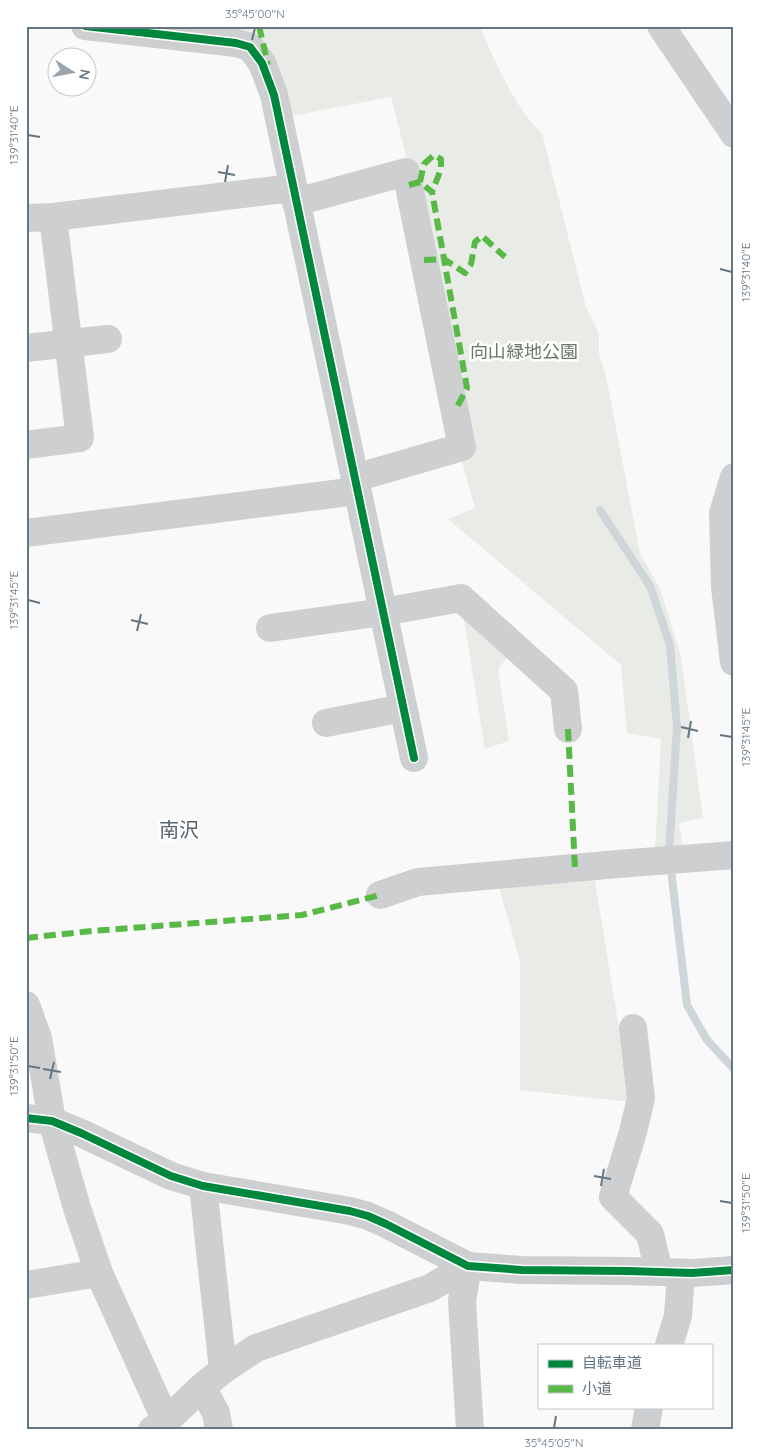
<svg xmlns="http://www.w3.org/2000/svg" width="760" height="1456" font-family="Quicksand,'Noto Sans JP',sans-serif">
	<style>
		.green { fill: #e8ebe6 }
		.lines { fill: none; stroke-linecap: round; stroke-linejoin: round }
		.stream { stroke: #ced6d9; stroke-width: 8 }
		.minor { stroke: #cecfd0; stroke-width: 28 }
		.quiet { stroke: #58b947; stroke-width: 6; stroke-dasharray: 12 6; stroke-linecap: butt }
		.cycleway-casing { stroke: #fff; stroke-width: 11 }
		.cycleway { stroke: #00873e; stroke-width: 8 }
		.ticks { fill: none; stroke: #657683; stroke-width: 2 }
		.labels { text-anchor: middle; stroke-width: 5; stroke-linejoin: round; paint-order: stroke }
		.park-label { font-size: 18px; fill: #687a64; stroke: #fff }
		.quarter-label { font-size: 20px; fill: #57646e; stroke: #fff }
		.neatline { fill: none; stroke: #657683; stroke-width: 2 }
		.ticks-label { font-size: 12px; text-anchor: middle; fill: #657683 }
	</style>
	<rect width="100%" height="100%" fill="#f9f9f9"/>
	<g class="green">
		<path d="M 209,26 L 479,26 C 496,61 513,107 542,133 L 586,307 L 599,334 L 599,353 L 606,376 L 640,553 L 661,591 L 681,657 L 703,818 L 679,823 L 683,848 L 655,850 L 661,739 L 627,733 L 621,665 L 448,519 L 475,508 L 460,454 L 419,205 L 391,97 L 291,116 L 260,42 Z"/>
		<polygon points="461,603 513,650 498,669 509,741 485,749"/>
		<polygon points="593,869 631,1102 520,1090 520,961 497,880"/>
	</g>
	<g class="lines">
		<polyline class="stream" points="600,510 650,586 670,645 677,727 669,853 687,1005 707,1040 734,1069"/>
		<g class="minor">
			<polyline points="85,26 236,43 250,47 262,63 274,95 414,758"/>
			<polyline points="661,26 734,134"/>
			<polyline points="296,202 406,172 462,447 355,478"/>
			<polyline points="26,218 53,217 293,188"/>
			<polyline points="26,348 108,339"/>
			<polyline points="26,445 80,438 53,217"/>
			<polyline points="734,477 723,513 725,587 734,662"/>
			<polyline points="26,533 357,491"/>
			<polyline points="270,628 383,612 461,598 564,691 568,729"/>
			<polyline points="326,723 403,708"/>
			<polyline points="380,895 418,882 618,864 734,855"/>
			<polyline points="26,1005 38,1038 52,1121 77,1208 99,1273 166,1421"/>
			<polyline points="633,1028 641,1098 633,1132 613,1197 650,1234 659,1272"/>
			<polyline points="26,1118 52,1121 81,1133 171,1176 203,1186 350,1211 368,1216 386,1224 468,1266 522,1270 628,1271 692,1273 734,1270"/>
			<polyline points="203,1186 223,1370"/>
			<polyline points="468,1266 462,1301 470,1430"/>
			<polyline points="26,1285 99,1273"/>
			<polyline points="669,1345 678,1316 681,1273"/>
			<polyline points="202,1387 216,1413 219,1430"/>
			<polyline points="152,1430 166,1421 202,1387 223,1370 256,1348 430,1288 468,1266"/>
			<polyline points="645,1430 649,1407"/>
		</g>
		<g class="quiet">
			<polyline points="259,26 268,65"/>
			<polyline points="420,182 424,164 434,155 441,159 441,169 432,192"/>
			<polyline points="409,185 420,182 432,192 467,388 455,411"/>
			<polyline points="424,260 444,259 465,273 471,264 475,242 482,236 505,257"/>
			<polyline points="568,729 575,868"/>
			<polyline points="26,938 92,931 302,915 380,895"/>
		</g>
		<g class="cycleway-casing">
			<g id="cycleway">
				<polyline points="85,26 236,43 250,47 262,63 274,95 414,758"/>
				<polyline points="26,1118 52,1121 81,1133 171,1176 203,1186 350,1211 368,1216 386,1224 468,1266 522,1270 628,1271 692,1273 734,1270"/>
			</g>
		</g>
		<use href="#cycleway" class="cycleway"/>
	</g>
	<path class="ticks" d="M 252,40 L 255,28M 28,135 L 40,137M 218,172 L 235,175M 225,182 L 228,165M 720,269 L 732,272M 28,600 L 40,603M 131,620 L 148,624M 137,631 L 141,614M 681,727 L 698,731M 720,735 L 732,737M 688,738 L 691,721M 28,1066 L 40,1068M 43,1069 L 61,1072M 50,1079 L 54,1062M 594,1176 L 611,1179M 601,1186 L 604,1169M 720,1201 L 732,1203M 554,1428 L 556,1416"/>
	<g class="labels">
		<g class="park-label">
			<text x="524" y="358">向山緑地公園</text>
		</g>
		<g class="quarter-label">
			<text x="179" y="837">南沢</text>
		</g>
	</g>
	<rect width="760" height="1456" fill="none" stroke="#ffffff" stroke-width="55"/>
	<rect x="538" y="1344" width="175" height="65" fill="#ffffff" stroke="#c1c8cd"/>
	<rect x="548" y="1360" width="25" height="8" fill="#00873e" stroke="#c1c8cd"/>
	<text x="582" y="1368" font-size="15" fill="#657683">自転車道</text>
	<rect x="548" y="1385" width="25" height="8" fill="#58b947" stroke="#c1c8cd"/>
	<text x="582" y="1394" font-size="15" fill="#657683">小道</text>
	<g transform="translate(72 72) rotate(101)"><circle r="24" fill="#ffffff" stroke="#c1c8cd"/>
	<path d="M0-4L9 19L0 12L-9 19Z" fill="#99a4ac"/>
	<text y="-8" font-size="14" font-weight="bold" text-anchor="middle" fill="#657683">N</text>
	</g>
	<rect x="28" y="28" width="704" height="1400" class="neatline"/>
	<g class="ticks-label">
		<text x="255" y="18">35°45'00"N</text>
		<text transform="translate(14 135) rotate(-90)" y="4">139°31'40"E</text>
		<text transform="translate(746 272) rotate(-90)" y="4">139°31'40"E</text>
		<text transform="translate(14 600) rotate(-90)" y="4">139°31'45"E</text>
		<text transform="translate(746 737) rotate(-90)" y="4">139°31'45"E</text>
		<text transform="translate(14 1066) rotate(-90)" y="4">139°31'50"E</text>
		<text transform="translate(746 1203) rotate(-90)" y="4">139°31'50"E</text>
		<text x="554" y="1447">35°45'05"N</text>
	</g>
</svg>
